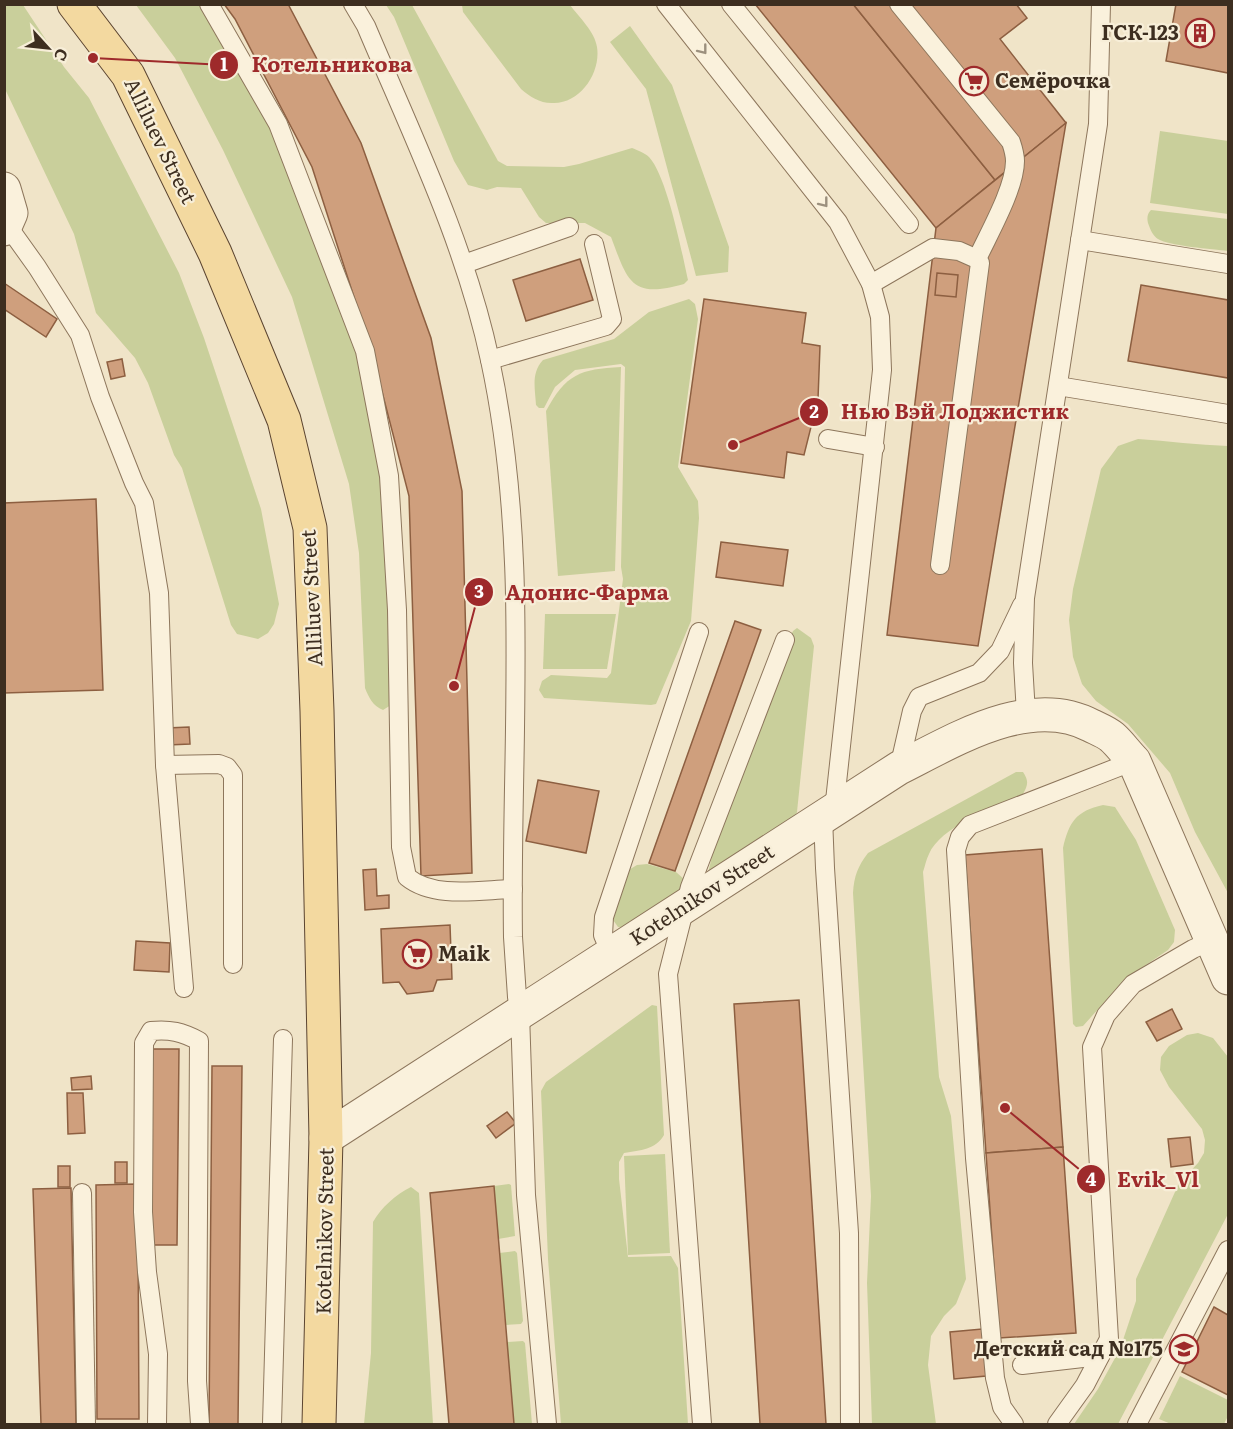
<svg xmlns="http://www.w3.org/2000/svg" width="1233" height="1429" font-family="Literata,serif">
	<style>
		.green { fill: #c9cf9b }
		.building { fill: #cf9f7d; stroke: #8d5f41; stroke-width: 1.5 }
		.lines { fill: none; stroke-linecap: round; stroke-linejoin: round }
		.lane-casing { stroke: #8d765c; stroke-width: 20 }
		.street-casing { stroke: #8d765c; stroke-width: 35 }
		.primary-casing { stroke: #5b4430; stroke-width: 35 }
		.lane { stroke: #faf1dc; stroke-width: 18 }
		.street { stroke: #faf1dc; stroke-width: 33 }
		.primary { stroke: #f3d9a0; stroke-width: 33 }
		.oneway { stroke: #9c907e }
		.labels { text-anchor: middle; stroke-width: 4.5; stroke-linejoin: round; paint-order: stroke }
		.poi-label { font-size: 20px; font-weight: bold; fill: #3d2e20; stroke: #f7eed8; text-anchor: end }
		.street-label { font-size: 20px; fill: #3d2e20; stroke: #f7eed8 }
		.leader { fill: none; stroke: #9e2a2b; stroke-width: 2 }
		.callout-dot { fill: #9e2a2b; stroke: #f7eed8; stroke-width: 2 }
		.mark-label { font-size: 18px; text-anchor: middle; font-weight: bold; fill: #fff }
		.callout-label { font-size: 21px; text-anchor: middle; font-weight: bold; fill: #9e2a2b; stroke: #f7eed8; stroke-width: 4.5; stroke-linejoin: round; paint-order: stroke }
	</style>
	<rect width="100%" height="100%" fill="#f0e4c8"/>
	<g class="green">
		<polygon points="5,4 23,5 64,67 89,98 179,273 204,338 261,509 279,604 274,624 268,633 258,639 237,634 231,625 182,468 174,455 148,383 135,358 96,313 74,234 5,89"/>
		<path d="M 136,5 L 204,5 L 274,125 L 357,345 L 385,474 L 391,705 L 383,710 C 373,706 369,698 365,688 L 359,553 L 349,484 L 292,297 L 223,150 L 175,58 Z"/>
		<path d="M 386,5 L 412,5 L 498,161 L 507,166 L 564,167 L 579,164 L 632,148 C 637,150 645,153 649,157 C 667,176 682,253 688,280 L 684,284 C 631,299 628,282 611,237 L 585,223 L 546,223 L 539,217 L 521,188 L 497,187 L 487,190 L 468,185 L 454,161 L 394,17 Z"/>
		<path d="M 462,5 L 570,5 C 579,17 595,32 597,47 C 601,72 581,103 554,103 C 541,104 530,97 521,89 L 463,12 Z"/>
		<polygon points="630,26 672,85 729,247 728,272 696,276 646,89 610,42"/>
		<polygon points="1160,131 1228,141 1228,214 1150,203"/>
		<path d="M 1151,210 L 1228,219 L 1228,251 C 1213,249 1169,246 1158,239 C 1153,236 1150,229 1148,223 C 1147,218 1147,214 1151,210 Z"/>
		<path d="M 689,299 L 695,304 L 698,319 L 678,467 L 698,501 L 699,518 L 691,621 L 656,704 L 651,705 L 544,698 L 539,690 L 542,681 L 551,675 L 607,678 L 611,673 L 623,579 L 621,567 L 625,367 L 621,364 L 575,370 L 555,387 L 544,408 L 539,408 L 536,405 C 535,388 531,373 543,360 L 614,339 L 649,312 Z"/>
		<path d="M 621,367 L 615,571 L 558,576 L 546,411 C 566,374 580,369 621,367 Z"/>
		<path d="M 1138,439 C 1168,441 1198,445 1228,446 L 1228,893 L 1195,832 L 1170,773 L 1128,724 L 1096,701 L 1082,684 L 1073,657 L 1069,620 L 1073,589 L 1101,469 L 1118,446 Z"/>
		<polygon points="545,614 616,614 607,669 543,669"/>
		<polygon points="797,628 811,638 814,646 797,812 794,820 708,873 715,844 788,641 793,631"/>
		<path d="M 1016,772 L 1023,772 C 1029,781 1028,785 1023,794 C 996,807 941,826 929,854 C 926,860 925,866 923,872 L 939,1077 L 951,1116 L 966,1279 L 956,1304 L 944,1316 L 931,1336 L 928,1365 L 936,1424 L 872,1424 L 867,1283 L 871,1196 L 853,893 C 854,876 858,866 868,853 Z"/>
		<path d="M 1103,805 L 1115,807 L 1136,840 L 1175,930 L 1174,942 L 1168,950 L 1125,979 L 1083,1026 L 1076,1027 L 1073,1024 L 1063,848 C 1069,822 1076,811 1103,805 Z"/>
		<polygon points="647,864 676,872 685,880 684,890 631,929 618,927 611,917 627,871 637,865"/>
		<path d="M 652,1005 L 657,1006 L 664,1135 C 655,1150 641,1150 624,1153 L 619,1162 L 619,1179 L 628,1257 L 671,1256 L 678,1268 L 688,1424 L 561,1424 L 548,1259 L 541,1091 L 546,1082 Z"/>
		<polygon points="1198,1033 1213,1038 1228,1057 1228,1214 1118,1424 1074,1424 1098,1389 1120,1349 1136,1301 1136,1279 1179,1183 1198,1163 1204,1153 1205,1140 1202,1129 1169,1087 1160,1070 1161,1057 1169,1046 1187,1035"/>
		<polygon points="665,1154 670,1253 628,1255 624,1156"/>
		<polygon points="509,1184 511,1185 515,1236 498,1239 494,1186"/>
		<path d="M 411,1187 L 419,1193 L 433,1424 L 364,1424 L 371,1353 L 373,1222 C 381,1208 396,1194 411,1187 Z"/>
		<polygon points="515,1251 517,1253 523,1321 521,1324 506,1325 499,1253"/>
		<polygon points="523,1341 525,1343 532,1424 514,1424 507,1342"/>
		<polygon points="1180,1376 1228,1400 1228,1416 1224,1424 1171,1424 1159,1419"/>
	</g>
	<g class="building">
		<polygon points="224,4 288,4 361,143 431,338 462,491 472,873 421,876 409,496 372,353 312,167 235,19"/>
		<polygon points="755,4 853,4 995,180 936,228"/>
		<polygon points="853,4 1016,4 1027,18 1000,39 1066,123 995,180"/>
		<polygon points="1176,4 1228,4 1228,73 1166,61"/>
		<polygon points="1066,123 978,646 887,635 936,228"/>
		<polygon points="580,259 593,300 526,321 513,280"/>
		<polygon points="937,273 958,275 956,297 935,295"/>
		<polygon points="4,283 57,319 46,337 4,309"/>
		<polygon points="1141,285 1228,300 1228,378 1128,361"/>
		<polygon points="704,299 806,313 802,343 820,346 818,399 804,455 787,452 784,478 681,463"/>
		<polygon points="122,359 125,376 111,379 107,362"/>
		<polygon points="96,499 103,690 4,693 4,503"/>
		<polygon points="721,542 788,550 783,586 716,577"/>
		<polygon points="735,621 761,630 675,871 649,863"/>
		<polygon points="189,727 190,744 168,745 167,728"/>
		<polygon points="538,780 599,791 586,853 526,841"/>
		<polygon points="1042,849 1063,1147 986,1153 965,855"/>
		<polygon points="376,869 377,896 389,895 389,908 365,910 363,870"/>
		<polygon points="450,925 452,979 437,980 433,991 407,994 399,982 383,983 381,929"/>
		<polygon points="136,941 170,943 169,972 134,970"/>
		<polygon points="799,1000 826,1424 760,1424 734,1004"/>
		<polygon points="1172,1009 1182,1029 1157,1041 1146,1022"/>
		<polygon points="151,1049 179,1049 177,1245 148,1245"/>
		<polygon points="212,1066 242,1066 238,1424 209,1424"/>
		<polygon points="91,1076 92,1089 72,1090 71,1078"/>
		<polygon points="67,1093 83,1093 85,1133 68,1134"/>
		<polygon points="507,1112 516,1123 496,1138 487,1126"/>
		<polygon points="1190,1137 1193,1164 1171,1167 1168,1139"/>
		<polygon points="1063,1147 1076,1333 999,1338 986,1153"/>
		<rect x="115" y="1162" width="12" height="21"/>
		<rect x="58" y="1166" width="12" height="21"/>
		<polygon points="136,1184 138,1233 139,1419 97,1419 96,1185"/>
		<polygon points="494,1186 514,1424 449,1424 430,1193"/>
		<polygon points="71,1188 76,1424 41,1424 33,1189"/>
		<polygon points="1214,1307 1228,1315 1228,1395 1182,1372"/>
		<polygon points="982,1329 986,1376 954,1379 950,1332"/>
	</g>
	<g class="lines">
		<g class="lane-casing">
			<g id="lane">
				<path d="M 209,4 L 278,124 L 365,351 L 389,476 L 397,610 L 401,847 L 407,877 C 434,899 479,890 513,889"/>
				<path d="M 353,4 L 366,26 C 412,135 465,243 490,360 C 531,550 510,745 513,937 L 517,997 L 520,1013 L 526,1195 L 547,1424"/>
				<polyline points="666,4 838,222 871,284 880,317 882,370 834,810"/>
				<polyline points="731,4 909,224"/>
				<path d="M 899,4 L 1011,142 C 1013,148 1015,155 1015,161 C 1015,188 989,233 977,259"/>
				<polyline points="7,225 37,267 80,335 100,397 134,483 144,503 159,593 165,765 184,988"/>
				<polyline points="1080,240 1228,264"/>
				<polyline points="464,264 569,227"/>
				<polyline points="871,284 933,248 959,251 977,259 980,263 940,565"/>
				<polyline points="490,360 606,326 612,319 594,244"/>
				<polyline points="1058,386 1228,414"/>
				<polyline points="828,439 875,447"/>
				<polyline points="1026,714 1023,663 1025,598 1098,124 1101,4"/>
				<polyline points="165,765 219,764 227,767 233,775 233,964"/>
				<polyline points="899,768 912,711 919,697 979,673 1000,651 1022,605"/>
				<polyline points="823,817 825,868 849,1233 850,1424"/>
				<polyline points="611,954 603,935 604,917 699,632"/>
				<polyline points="82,1193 86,1424"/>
				<polyline points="1022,1365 1100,1356"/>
				<path d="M 157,1424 L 158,1354 L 147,1272 L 143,1212 L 144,1043 L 151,1031 C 170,1029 182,1032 199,1041 L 197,1381 L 200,1424"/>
				<polyline points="272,1424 283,1039"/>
				<polyline points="702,1424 668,974 690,887 785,640"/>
				<polyline points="1014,1424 1002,1407 995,1378 975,1158 956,850 960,837 970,825 1134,761"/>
				<polyline points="1057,1424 1085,1385 1109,1339 1092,1047 1106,1015 1133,984 1193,949 1213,940"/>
				<polyline points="1137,1424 1228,1250"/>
			</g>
		</g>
		<g class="street-casing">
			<g id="street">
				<polyline points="4,189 11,213 4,229"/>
				<path d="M 326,1138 L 899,768 C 955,740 1030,693 1092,726 C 1098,729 1106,732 1112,737 C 1120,744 1126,753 1134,761 L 1228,978"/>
			</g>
		</g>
		<g class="primary-casing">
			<polyline id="primary" points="74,4 128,75 215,253 284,420 310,528 317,711 326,1138 319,1424"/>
		</g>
		<use href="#lane" class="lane"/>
		<use href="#street" class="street"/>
		<use href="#primary" class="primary"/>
	</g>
	<defs><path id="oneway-chevron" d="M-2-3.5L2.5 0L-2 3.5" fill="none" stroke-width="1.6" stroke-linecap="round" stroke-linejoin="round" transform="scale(1.5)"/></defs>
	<g class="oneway">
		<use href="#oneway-chevron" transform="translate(703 50) rotate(52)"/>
		<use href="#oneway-chevron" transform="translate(824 203) rotate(52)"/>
	</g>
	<defs>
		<g id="building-ring" transform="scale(1.5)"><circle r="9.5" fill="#f7eed8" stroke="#9e2a2b" stroke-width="1.5"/><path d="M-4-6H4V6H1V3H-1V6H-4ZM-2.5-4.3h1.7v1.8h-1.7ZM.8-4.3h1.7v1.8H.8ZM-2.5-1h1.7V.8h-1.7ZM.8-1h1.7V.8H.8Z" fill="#9e2a2b"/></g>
		<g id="supermarket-ring" transform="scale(1.5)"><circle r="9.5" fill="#f7eed8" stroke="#9e2a2b" stroke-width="1.5"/><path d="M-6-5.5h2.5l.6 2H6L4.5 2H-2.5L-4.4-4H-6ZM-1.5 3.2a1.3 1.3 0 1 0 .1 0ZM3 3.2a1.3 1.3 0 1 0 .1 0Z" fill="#9e2a2b"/></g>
		<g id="school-ring" transform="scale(1.5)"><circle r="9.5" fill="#f7eed8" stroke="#9e2a2b" stroke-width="1.5"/><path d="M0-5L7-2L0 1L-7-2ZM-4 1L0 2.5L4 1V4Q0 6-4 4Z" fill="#9e2a2b"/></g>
	</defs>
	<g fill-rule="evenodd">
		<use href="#building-ring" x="1200" y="33"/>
		<use href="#supermarket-ring" x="974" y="81"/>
		<use href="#supermarket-ring" x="417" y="954"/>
		<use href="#school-ring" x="1184" y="1349"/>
	</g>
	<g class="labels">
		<g class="poi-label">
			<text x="1179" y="40">ГСК-123</text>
			<text x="995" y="88" text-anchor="start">Семёрочка</text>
			<text x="438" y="961" text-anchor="start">Maik</text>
			<text x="1163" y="1356">Детский сад №175</text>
		</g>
		<g class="street-label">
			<text transform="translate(160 141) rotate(64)" y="7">Alliluev Street</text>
			<text transform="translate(312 598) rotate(-93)" y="7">Alliluev Street</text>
			<text transform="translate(702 895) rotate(-33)" y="7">Kotelnikov Street</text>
			<text transform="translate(325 1231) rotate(-89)" y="7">Kotelnikov Street</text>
		</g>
	</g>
	<path class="leader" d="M93 58L224 65M733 445L814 412M454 686L479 592M1005 1108L1091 1179"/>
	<g class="callout-dot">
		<circle cx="93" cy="58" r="6"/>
		<circle cx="733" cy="445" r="6"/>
		<circle cx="454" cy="686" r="6"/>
		<circle cx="1005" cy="1108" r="6"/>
		<circle cx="224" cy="65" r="15"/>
		<circle cx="814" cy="412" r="15"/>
		<circle cx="479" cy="592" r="15"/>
		<circle cx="1091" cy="1179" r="15"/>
	</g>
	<g class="mark-label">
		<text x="224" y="71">1</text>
		<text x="814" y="418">2</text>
		<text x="479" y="598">3</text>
		<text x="1091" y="1186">4</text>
	</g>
	<g class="callout-label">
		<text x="332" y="72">Котельникова</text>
		<text x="955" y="419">Нью Вэй Лоджистик</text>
		<text x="587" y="600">Адонис-Фарма</text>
		<text x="1158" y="1187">Evik_Vl</text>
	</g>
	<rect width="1233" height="1429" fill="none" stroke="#3d2e20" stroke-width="12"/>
	<g transform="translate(48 48) rotate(117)" stroke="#f7eed8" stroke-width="4.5" paint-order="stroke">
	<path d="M0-4.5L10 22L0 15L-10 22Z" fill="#3d2e20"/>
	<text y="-9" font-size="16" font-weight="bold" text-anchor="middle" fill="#3d2e20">С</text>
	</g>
</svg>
